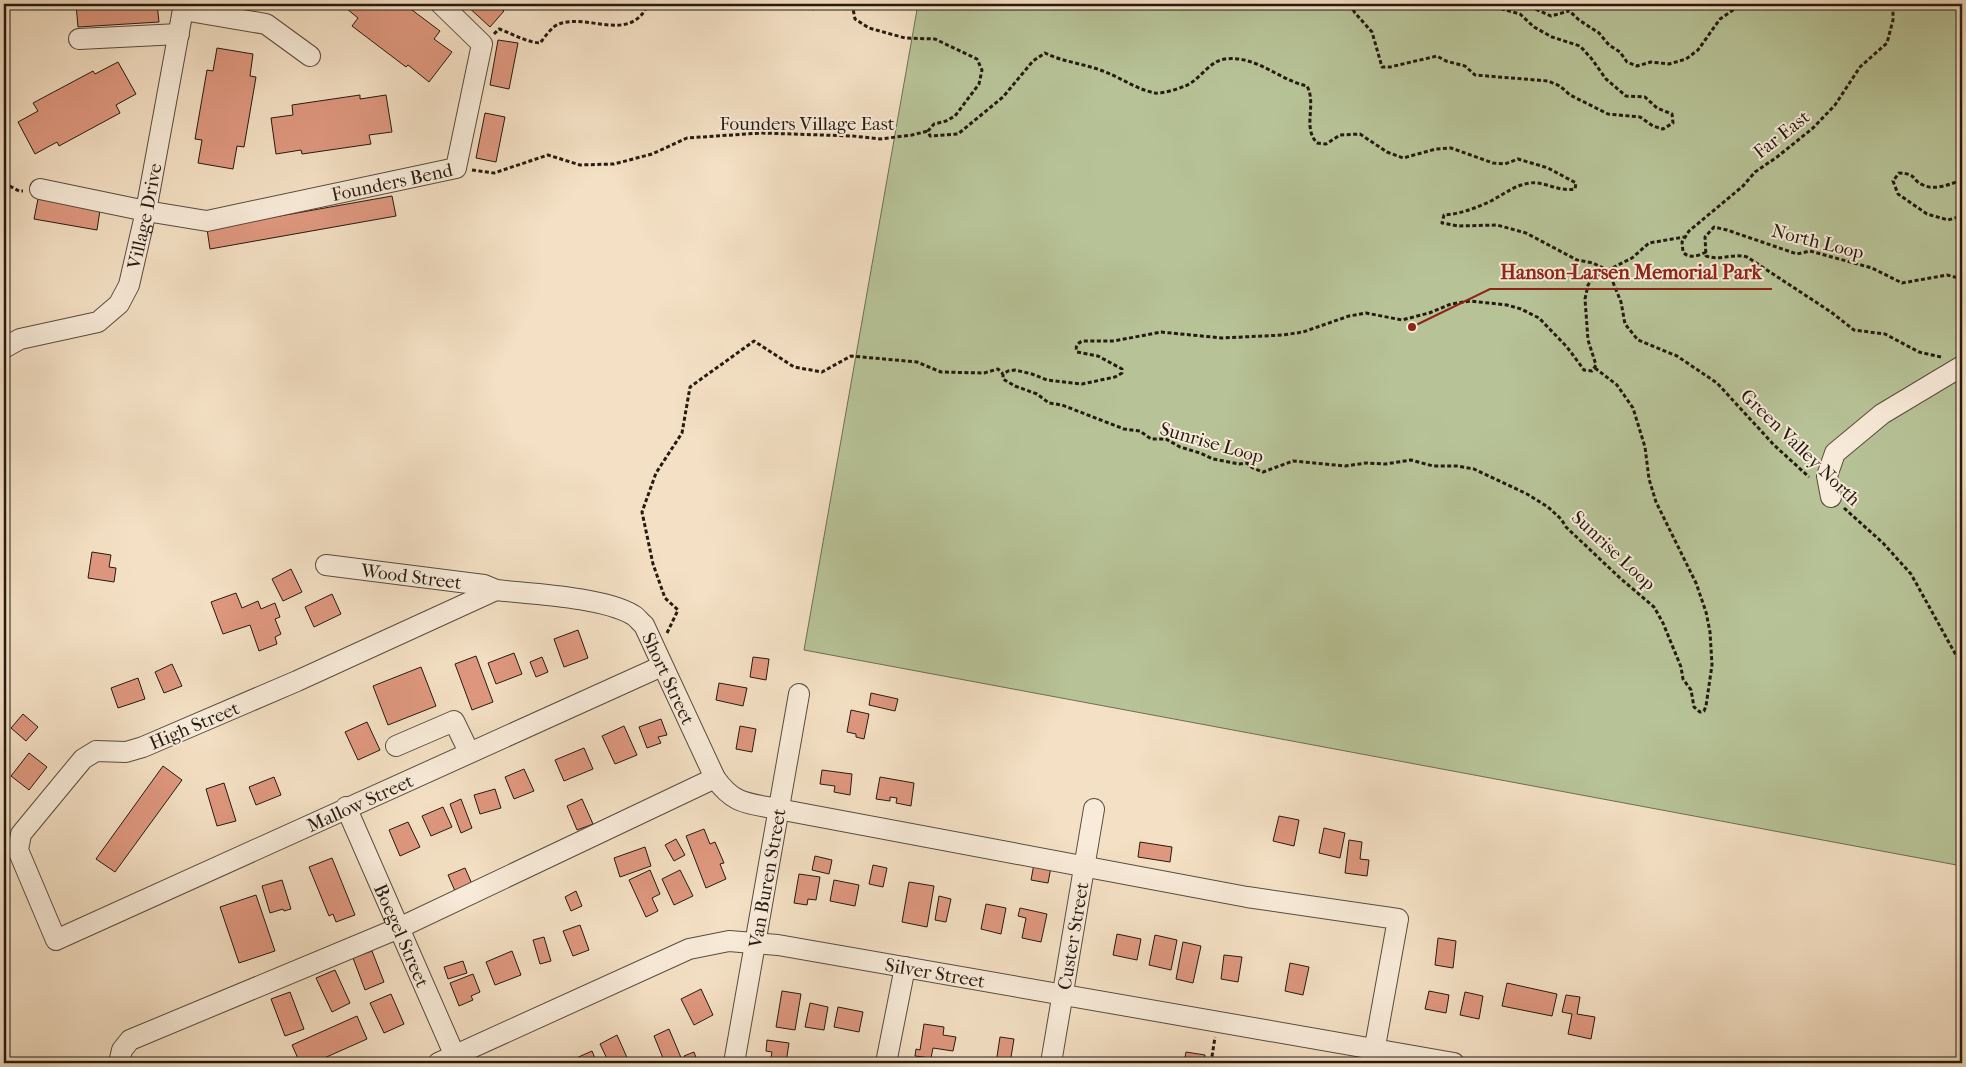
<svg xmlns="http://www.w3.org/2000/svg" width="1966" height="1067" font-family="'IM FELL French Canon',serif">
	<style>
		.green { fill: #b7c397; stroke: #6e6e54 }
		.building { fill: #df987f; stroke: #251a10 }
		.lines { fill: none; stroke-linecap: round; stroke-linejoin: round }
		.minor-casing { stroke: #594c3d; stroke-width: 22 }
		.path { stroke: #251a10; stroke-width: 3; stroke-dasharray: 4 2.5; stroke-linecap: butt }
		.minor { stroke: #f8ebd9; stroke-width: 20 }
		.labels { text-anchor: middle; stroke-width: 4; stroke-linejoin: round; paint-order: stroke }
		.street-label { font-size: 19px; fill: #251a10; stroke: #f8ebd9 }
		.leader { fill: none; stroke: #8f2418; stroke-width: 2 }
		.callout-dot { fill: #8f2418; stroke: #f8ebd9; stroke-width: 2 }
		.callout-label { font-size: 20px; text-anchor: middle; font-weight: bold; fill: #8f2418; stroke: #f8ebd9; stroke-width: 4; stroke-linejoin: round; paint-order: stroke }
	</style>
	<rect width="100%" height="100%" fill="#f4e0c4"/>
	<filter id="stains"><feTurbulence type="fractalNoise" baseFrequency=".004" numOctaves="4"/><feColorMatrix values="0 0 0 0 .2 0 0 0 0 .09 0 0 0 0 .02 0 0 0 .5 -.17"/></filter>
	<radialGradient id="worn" r=".72"><stop offset=".6" stop-color="#630" stop-opacity="0"/><stop offset="1" stop-color="#630" stop-opacity=".3"/></radialGradient>
	<polygon class="green" points="918,4 1962,4 1962,866 804,650"/>
	<g class="building">
		<polygon points="76,4 157,4 159,22 78,27"/>
		<polygon points="341,4 404,4 440,31 434,39 452,52 429,82 408,65 406,67 352,26 358,18"/>
		<polygon points="465,4 496,4 504,11 490,27"/>
		<polygon points="498,40 518,43 509,89 490,85"/>
		<polygon points="217,48 253,54 250,76 256,77 244,147 237,146 233,169 198,163 202,140 195,139 207,70 213,71"/>
		<polygon points="118,62 136,94 116,105 120,113 59,146 57,142 35,154 18,122 38,111 33,103 93,71 95,74"/>
		<polygon points="360,95 360,99 386,95 392,132 369,135 371,144 302,154 301,150 276,154 271,118 293,115 292,105"/>
		<polygon points="485,113 505,117 496,162 476,158"/>
		<polygon points="392,196 396,216 210,249 207,229"/>
		<polygon points="38,199 100,210 97,230 34,219"/>
		<polygon points="92,552 111,555 109,567 116,568 114,582 88,578"/>
		<polygon points="291,569 302,592 283,601 272,579"/>
		<polygon points="236,593 242,608 258,601 261,609 275,603 280,617 275,619 281,634 275,637 277,644 259,651 250,625 223,634 211,602"/>
		<polygon points="332,594 341,614 314,627 305,607"/>
		<polygon points="578,630 588,658 564,667 554,639"/>
		<polygon points="514,653 522,674 496,684 488,663"/>
		<polygon points="476,656 493,702 472,710 455,664"/>
		<polygon points="542,657 548,672 536,677 530,662"/>
		<polygon points="753,657 769,659 766,680 750,677"/>
		<polygon points="172,664 182,686 164,693 155,672"/>
		<polygon points="421,667 436,706 388,725 373,686"/>
		<polygon points="138,678 145,699 118,708 111,688"/>
		<polygon points="719,683 747,688 743,706 716,700"/>
		<polygon points="871,693 898,699 895,711 869,705"/>
		<polygon points="851,710 869,714 864,739 856,737 856,734 847,732"/>
		<polygon points="23,714 38,727 26,741 11,728"/>
		<polygon points="661,719 667,735 658,737 661,743 647,748 639,727"/>
		<polygon points="367,722 380,750 358,760 345,732"/>
		<polygon points="624,726 637,755 615,764 602,736"/>
		<polygon points="740,726 756,729 752,752 736,749"/>
		<polygon points="584,748 593,769 564,781 555,760"/>
		<polygon points="29,753 47,767 29,790 11,776"/>
		<polygon points="163,766 182,780 115,872 96,859"/>
		<polygon points="524,769 534,791 514,799 505,777"/>
		<polygon points="822,770 852,774 850,795 834,792 835,786 820,784"/>
		<polygon points="274,777 281,795 256,805 249,787"/>
		<polygon points="880,777 914,783 911,806 896,803 897,798 890,797 890,801 876,799"/>
		<polygon points="224,783 236,821 217,826 206,789"/>
		<polygon points="495,789 501,808 480,814 474,795"/>
		<polygon points="461,799 472,828 461,833 450,804"/>
		<polygon points="582,799 593,824 577,830 567,806"/>
		<polygon points="443,807 452,827 431,836 422,816"/>
		<polygon points="1279,816 1299,820 1294,846 1273,841"/>
		<polygon points="408,822 420,847 400,856 389,830"/>
		<polygon points="1324,828 1345,833 1340,858 1319,853"/>
		<polygon points="704,829 710,844 715,842 724,863 720,864 726,879 706,888 686,836"/>
		<polygon points="676,839 685,855 674,861 665,845"/>
		<polygon points="1349,840 1362,842 1360,859 1369,860 1367,876 1345,873"/>
		<polygon points="1140,842 1172,847 1170,862 1138,857"/>
		<polygon points="645,847 651,866 620,877 614,858"/>
		<polygon points="815,856 832,860 829,874 812,870"/>
		<polygon points="332,858 355,915 336,922 333,914 329,916 309,867"/>
		<polygon points="1034,864 1051,867 1048,883 1031,880"/>
		<polygon points="873,865 887,868 883,887 869,884"/>
		<polygon points="465,868 472,884 455,891 448,875"/>
		<polygon points="650,870 660,894 652,898 658,911 646,917 629,880"/>
		<polygon points="680,870 693,896 674,905 662,879"/>
		<polygon points="799,874 820,877 816,900 808,899 807,905 794,903"/>
		<polygon points="282,880 291,909 284,911 283,909 270,913 262,886"/>
		<polygon points="834,880 859,885 855,906 830,901"/>
		<polygon points="909,882 934,886 927,927 902,922"/>
		<polygon points="576,891 582,906 571,911 565,897"/>
		<polygon points="256,895 275,951 239,963 220,907"/>
		<polygon points="939,896 951,899 946,922 935,920"/>
		<polygon points="986,904 1006,908 1001,934 981,929"/>
		<polygon points="1020,908 1047,914 1041,942 1022,938 1026,918 1018,916"/>
		<polygon points="580,925 589,950 573,956 563,931"/>
		<polygon points="1117,934 1141,939 1137,960 1113,955"/>
		<polygon points="1155,935 1177,940 1171,970 1149,965"/>
		<polygon points="544,937 551,961 540,964 533,940"/>
		<polygon points="1438,938 1456,941 1453,968 1435,965"/>
		<polygon points="1183,942 1201,946 1193,983 1176,979"/>
		<polygon points="372,951 384,982 365,990 353,958"/>
		<polygon points="512,951 521,975 495,985 486,962"/>
		<polygon points="1224,955 1242,957 1238,982 1221,979"/>
		<polygon points="463,961 467,973 448,979 444,967"/>
		<polygon points="1290,963 1309,967 1303,995 1285,991"/>
		<polygon points="335,970 350,1003 332,1012 316,978"/>
		<polygon points="473,974 480,992 471,996 473,1000 459,1006 450,983"/>
		<polygon points="1507,983 1557,994 1552,1016 1502,1006"/>
		<polygon points="701,989 713,1015 694,1025 681,999"/>
		<polygon points="782,991 801,994 795,1030 776,1027"/>
		<polygon points="1429,991 1449,995 1446,1013 1425,1009"/>
		<polygon points="290,992 304,1029 285,1036 271,999"/>
		<polygon points="1465,992 1483,996 1479,1019 1460,1015"/>
		<polygon points="391,994 404,1024 384,1033 370,1003"/>
		<polygon points="1566,995 1580,997 1577,1014 1595,1017 1591,1039 1568,1034 1572,1014 1562,1012"/>
		<polygon points="810,1003 828,1007 824,1030 805,1027"/>
		<polygon points="838,1007 863,1012 859,1032 834,1027"/>
		<polygon points="357,1016 367,1039 313,1063 300,1063 292,1045"/>
		<polygon points="924,1024 944,1027 943,1035 956,1037 953,1051 933,1048 931,1058 915,1056 916,1049 920,1050"/>
		<polygon points="669,1029 682,1060 675,1063 665,1063 654,1036"/>
		<polygon points="617,1035 629,1062 609,1063 600,1044"/>
		<polygon points="1000,1037 1014,1039 1010,1063 996,1063"/>
		<polygon points="767,1040 789,1043 786,1063 770,1063 772,1052 766,1051"/>
		<polygon points="592,1051 597,1063 576,1063 574,1059"/>
		<polygon points="694,1052 698,1063 687,1063 684,1056"/>
		<polygon points="1186,1052 1205,1055 1204,1063 1184,1063"/>
	</g>
	<g class="lines">
		<g class="minor-casing">
			<g id="minor">
				<polyline points="183,10 266,24 310,56"/>
				<polyline points="79,39 179,34"/>
				<path id="s1" d="M 40,189 L 146,211 L 207,221 L 456,168 L 482,44 L 441,4"/>
				<path id="s2" d="M 4,348 L 20,339 L 98,322 L 119,304 L 129,285 L 146,211 L 184,4"/>
				<polyline points="1831,497 1827,476 1835,453 1882,414 1962,366"/>
				<path id="s3" d="M 326,565 L 484,585 L 496,590 C 531,594 603,597 633,615 C 637,617 640,622 644,625 L 715,778 C 734,805 748,803 778,809 L 1247,897 L 1398,919 L 1372,1063"/>
				<path id="s4" d="M 496,590 L 297,681 L 143,747 L 126,752 L 96,751 L 83,759 L 21,834 L 18,850 L 56,940 L 662,666"/>
				<polyline points="396,746 454,721 469,752"/>
				<path id="s5" d="M 346,807 L 458,1063"/>
				<polyline points="119,1063 122,1050 130,1040 399,928 715,778"/>
				<path id="s6" d="M 438,1063 L 689,949 L 729,941 L 778,945 L 1454,1063"/>
				<path id="s7" d="M 734,1063 L 799,694"/>
				<polyline points="886,1063 905,967"/>
				<path id="s8" d="M 1051,1063 L 1094,809"/>
			</g>
		</g>
		<g class="path">
			<polyline points="786,4 810,9 856,4"/>
			<path d="M 852,4 L 855,19 L 869,28 L 905,38 L 935,39 L 977,59 L 982,70 L 979,84 L 955,116 L 946,121 L 934,124 L 928,131 L 930,136 L 958,134 L 1003,97 L 1033,61 L 1045,53 C 1065,63 1089,64 1110,74 C 1124,80 1139,90 1155,93 C 1163,94 1177,89 1185,86 C 1199,81 1209,61 1225,59 C 1256,55 1279,80 1307,86 C 1317,105 1302,127 1317,143 L 1326,144 L 1340,135 L 1360,134 L 1387,152 L 1403,158 L 1436,149 L 1451,148 L 1493,163 L 1505,164 L 1518,159 L 1548,168 L 1576,183 L 1575,189 C 1557,192 1545,181 1530,183 C 1515,185 1504,194 1491,201 C 1476,208 1460,214 1444,215 L 1442,223 L 1458,226 L 1497,225 L 1526,233 L 1577,260 L 1593,263 L 1607,270"/>
			<polyline points="1350,4 1355,13 1372,32 1382,67 1390,67 1437,56 1446,61 1465,66 1475,75 1548,81 1560,86 1570,95 1608,114 1640,117 1653,126 1663,129 1673,123 1672,114 1657,108 1645,97 1626,96 1606,79 1591,58 1580,46 1552,37 1534,27 1520,14 1502,9 1498,4"/>
			<polyline points="1524,4 1551,16 1569,11"/>
			<polyline points="1562,4 1579,20 1599,33 1609,45 1620,52 1627,62 1637,66 1651,62 1669,64 1686,59 1698,50 1720,19 1742,4"/>
			<polyline points="4,32 4,45"/>
			<path d="M 494,34 L 499,29 C 513,34 526,42 540,43 C 545,37 552,26 559,24 C 588,13 631,44 648,4"/>
			<polyline points="472,170 494,173 548,155 580,165 614,164 652,154 687,138 761,133 853,136 880,139 912,135 928,131"/>
			<path d="M 1962,180 C 1950,184 1935,191 1923,185 C 1910,179 1918,174 1899,173 L 1893,181 L 1898,194 L 1927,214 L 1948,220 L 1962,216"/>
			<polyline points="4,183 19,191 23,191"/>
			<path d="M 1706,252 C 1698,256 1689,259 1683,252 L 1682,242 L 1689,231 L 1743,186 L 1755,172 L 1777,157 L 1813,128 L 1835,105 L 1860,67 L 1887,43 L 1893,20 L 1893,4"/>
			<polyline points="1608,270 1621,302 1625,324 1638,340 1677,356 1717,383 1774,445 1809,477"/>
			<path d="M 1941,357 L 1919,352 L 1885,334 L 1854,330 L 1831,312 L 1747,257 C 1732,253 1721,261 1706,256 L 1705,237 L 1714,227 L 1727,230 L 1797,254 L 1810,251 L 1872,268 L 1902,283 L 1947,275 L 1962,279"/>
			<path d="M 1595,368 L 1617,385 L 1633,408 L 1645,447 L 1649,479 L 1656,502 L 1696,583 L 1706,612 L 1710,632 L 1712,665 L 1706,706 L 1704,711 L 1700,712 L 1694,707 L 1691,690 L 1683,679 L 1681,667 L 1663,623 L 1654,607 L 1620,578 L 1566,527 L 1561,519 L 1548,507 L 1527,494 L 1474,469 L 1457,466 L 1433,466 L 1411,460 L 1385,464 L 1366,463 L 1345,466 L 1293,461 L 1263,472 L 1253,468 L 1247,463 L 1239,464 L 1213,459 L 1200,453 L 1180,447 L 1166,439 L 1151,439 L 1140,431 L 1124,429 L 1062,405 L 1049,403 L 1037,394 L 1015,386 L 1003,379 L 1003,374 L 1008,371 L 1015,370 L 1032,374 L 1047,380 L 1082,384 L 1115,377 L 1122,373 L 1122,369 L 1098,356 L 1077,352 C 1075,346 1077,344 1082,341 L 1114,341 L 1161,332 L 1222,338 L 1283,335 L 1303,332 L 1349,316 L 1366,313 L 1402,320 L 1429,313 L 1451,304 L 1470,301 L 1507,305 L 1521,309 L 1539,318 L 1567,347 L 1584,370 L 1592,371 L 1596,365 L 1588,340 L 1585,299 L 1588,285 L 1593,278 L 1602,273 L 1632,258 L 1649,243 L 1684,237"/>
			<polyline points="1844,508 1883,543 1911,574 1962,666"/>
			<polyline points="667,633 678,610 665,598 653,564 642,512 656,473 682,433 690,387 754,341 794,367 822,372 851,356 917,362 941,372 984,373 998,369 1003,374"/>
			<polyline points="1211,1063 1215,1037"/>
		</g>
		<use href="#minor" class="minor"/>
	</g>
	<g class="labels">
		<g class="street-label">
			<text x="807" y="130">Founders Village East</text>
			<text transform="translate(1781 134) rotate(-38)" y="7">Far East</text>
			<text dy="7" stroke="none"><textPath href="#s1" startOffset="359">Founders Bend</textPath></text>
			<text dy="7" stroke="none"><textPath href="#s2" startOffset="218">Village Drive</textPath></text>
			<text transform="translate(1818 241) rotate(14)" y="7">North Loop</text>
			<text transform="translate(1212 442) rotate(16)" y="7">Sunrise Loop</text>
			<text transform="translate(1801 447) rotate(44)" y="7">Green Valley North</text>
			<text transform="translate(1614 550) rotate(43)" y="7">Sunrise Loop</text>
			<text dy="7" stroke="none"><textPath href="#s3" startOffset="86">Wood Street</textPath></text>
			<text dy="7" stroke="none"><textPath href="#s3" startOffset="386">Short Street</textPath></text>
			<text transform="translate(194 725) rotate(-23)" y="7">High Street</text>
			<text dy="7" stroke="none"><textPath href="#s4" startOffset="994">Mallow Street</textPath></text>
			<text dy="7" stroke="none"><textPath href="#s7" startOffset="188">Van Buren Street</textPath></text>
			<text dy="7" stroke="none"><textPath href="#s5" startOffset="140">Boegel Street</textPath></text>
			<text dy="7" stroke="none"><textPath href="#s8" startOffset="129">Custer Street</textPath></text>
			<text dy="7" stroke="none"><textPath href="#s6" startOffset="525">Silver Street</textPath></text>
		</g>
	</g>
	<path class="leader" d="M1412 327L1490 289H1772"/>
	<circle class="callout-dot" cx="1412" cy="327" r="5"/>
	<g class="callout-label">
		<text x="1631" y="279">Hanson-Larsen Memorial Park</text>
	</g>
	<rect width="1966" height="1067" fill="none" stroke="#f4e0c4" stroke-width="20"/>
	<rect x="5" y="5" width="1956" height="1057" fill="none" stroke="#251a10" stroke-width="2.5"/>
	<rect x="10" y="10" width="1946" height="1047" fill="none" stroke="#251a10"/>
	<rect width="100%" height="100%" filter="url(#stains)"/>
	<rect width="100%" height="100%" fill="url(#worn)"/>
</svg>
